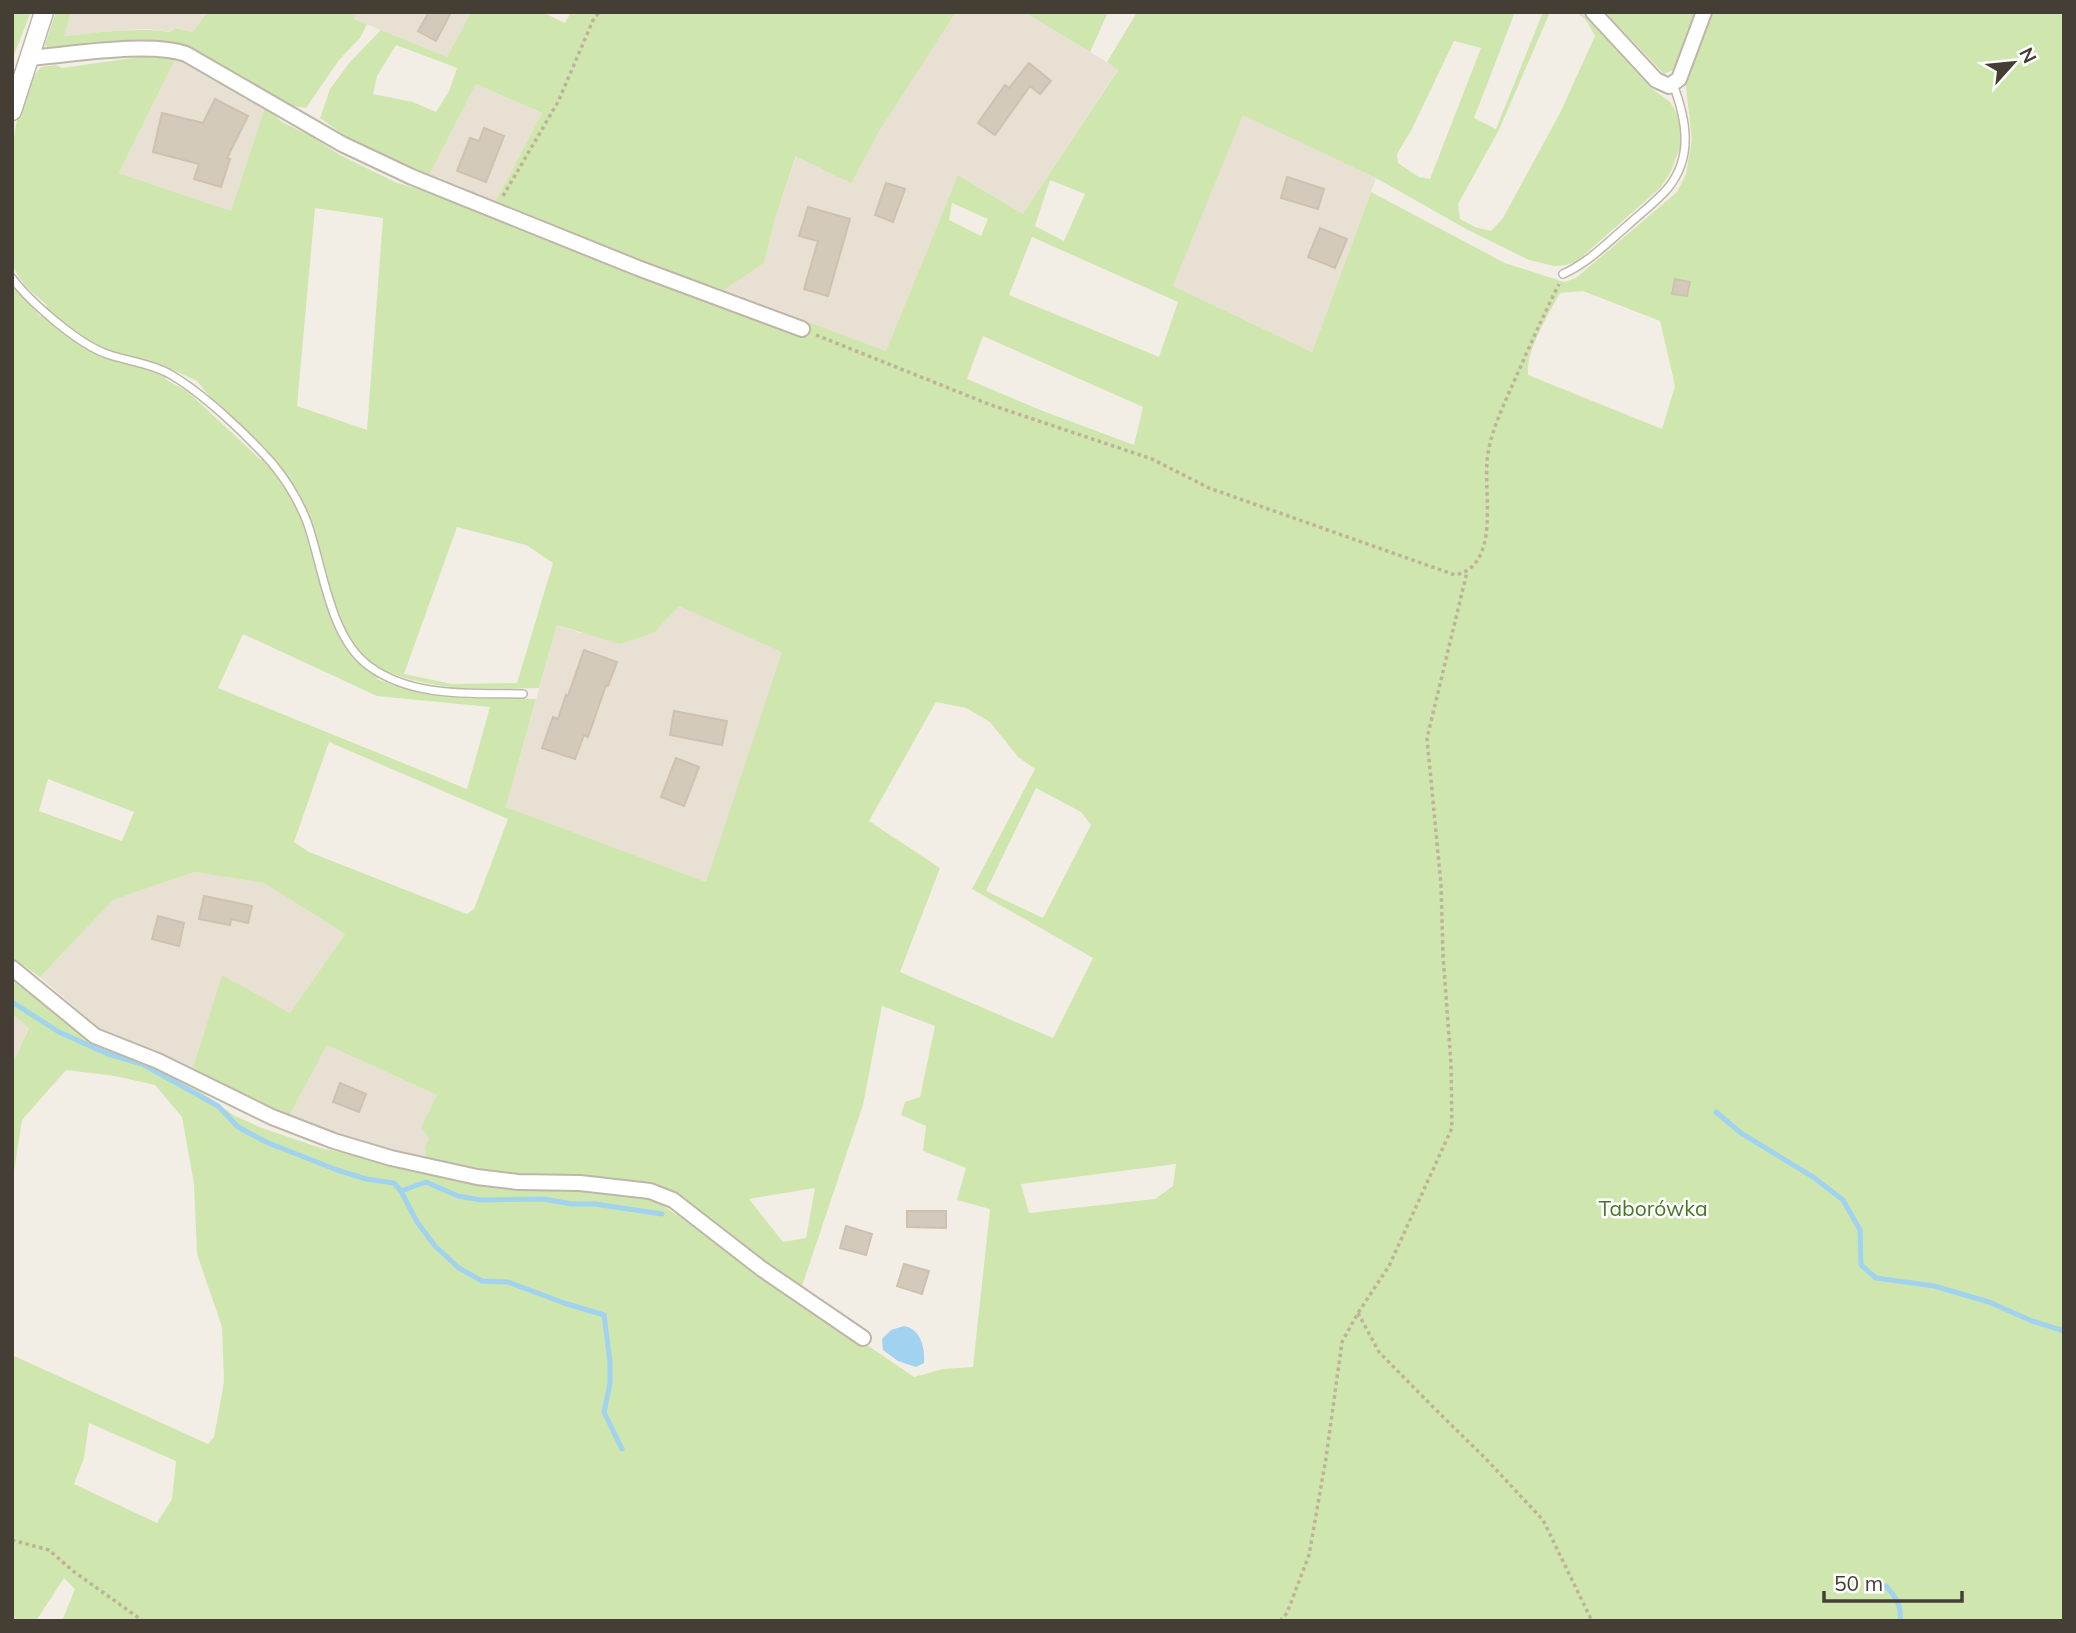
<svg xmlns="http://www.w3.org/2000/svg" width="2076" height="1633" font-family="Mulish,sans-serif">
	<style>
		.residential { fill: #e7e0d3 }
		.green { fill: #cfe7ae; fill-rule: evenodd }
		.water { fill: #a1d2f0 }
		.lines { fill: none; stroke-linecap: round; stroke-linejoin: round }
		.stream { stroke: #a1d2f0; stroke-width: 5 }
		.building { fill: #d4cabb; stroke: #cfc1ae; stroke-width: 2 }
		.service-casing { stroke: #beb6a8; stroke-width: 10 }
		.minor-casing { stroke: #beb6a8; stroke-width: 18 }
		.tertiary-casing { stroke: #beb6a8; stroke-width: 21 }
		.path { stroke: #c0b199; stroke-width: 3.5; stroke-dasharray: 3.5 3.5; stroke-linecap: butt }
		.service { stroke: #fff; stroke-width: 7 }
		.minor { stroke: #fff; stroke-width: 14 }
		.tertiary { stroke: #fff; stroke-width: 18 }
		.labels { text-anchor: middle; stroke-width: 5; stroke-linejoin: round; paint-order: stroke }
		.park-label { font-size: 21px; fill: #487728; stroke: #fff }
	</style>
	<rect width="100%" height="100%" fill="#f3eee5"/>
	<g class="residential">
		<polygon points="71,12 207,12 193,32 176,28 171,32 148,29 122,30 63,36"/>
		<polygon points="357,12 471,12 447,57 354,19"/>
		<polygon points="956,12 1024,12 1118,69 1023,214 958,175 886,351 724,290 764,263 774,222 797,155 851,182 880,130"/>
		<polygon points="176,57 209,74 265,107 231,211 119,173"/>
		<polygon points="476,84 542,113 495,203 429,175"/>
		<polygon points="1243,114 1376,178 1312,352 1173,286"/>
		<polygon points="679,606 783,651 706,882 506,807 557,625 580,633 655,632"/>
		<polygon points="194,872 264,883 345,934 290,1013 222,976 193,1068 101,1030 40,977 113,900"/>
		<polygon points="12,1013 29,1027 12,1064"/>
		<polygon points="327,1045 437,1095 421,1127 429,1138 425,1147 427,1163 377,1150 288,1118"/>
	</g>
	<g class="green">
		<polygon points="12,12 31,12 12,60"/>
		<path d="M 56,12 L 71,12 L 64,36 C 100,32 135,27 171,32 L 175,28 L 193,32 L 207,12 L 357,12 L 354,19 L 367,24 L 360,38 L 339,60 L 306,108 L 293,106 L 185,45 L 148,41 L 50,50 L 45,45 Z"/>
		<path d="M 471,12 L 542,12 L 565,23 L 571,12 L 956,12 L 880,130 L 851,183 L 796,156 L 774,222 L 764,263 L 724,290 L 661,269 L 495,203 L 542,113 L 476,84 L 429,175 C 390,162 353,143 320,118 L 330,89 L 350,62 L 381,30 L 447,57 ZM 396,45 L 457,68 L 449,91 L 436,112 L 413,102 L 373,94 L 377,76 Z"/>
		<polygon points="1024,12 1108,12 1090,52"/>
		<path d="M 1137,12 L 1515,12 L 1474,118 L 1496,129 L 1543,12 L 1550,12 L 1499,130 L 1458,204 L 1460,219 L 1475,227 L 1491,231 L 1503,218 L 1561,111 L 1595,36 L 1586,20 L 1576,12 L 1581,12 L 1651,88 L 1670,102 L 1676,112 L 1681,128 L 1680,148 L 1670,173 L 1660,188 L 1576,262 L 1566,265 L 1554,266 L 1529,260 L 1468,230 L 1376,178 L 1243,115 L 1173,286 L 1312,352 L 1371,192 L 1505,263 L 1564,282 L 1576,278 L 1677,192 L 1686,174 L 1692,139 L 1685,80 L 1710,12 L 2064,12 L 2064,1621 L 62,1621 L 75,1589 L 64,1578 L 36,1621 L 12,1621 L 12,1355 L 208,1444 L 214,1437 L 224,1382 L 222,1327 L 197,1254 L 194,1184 L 182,1117 L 155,1085 L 115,1076 L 66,1070 L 22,1120 L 12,1184 L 12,1064 L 29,1028 L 12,1013 L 12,978 L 87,1038 L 178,1076 L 235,1116 L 262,1128 L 321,1148 L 398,1165 L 427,1163 L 425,1147 L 429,1138 L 421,1127 L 437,1095 L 327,1045 L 288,1118 L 193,1068 L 222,975 L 290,1013 L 345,934 L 264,883 L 194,872 L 113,900 L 40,977 L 12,958 L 12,286 L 41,317 L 47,305 C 33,293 20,284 13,265 C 9,253 12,235 12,222 C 12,172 7,108 41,67 L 56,65 L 62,68 L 139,57 L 176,57 L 119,173 L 231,211 L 265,107 L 282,122 L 311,136 L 340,155 L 395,182 L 421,190 L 803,337 L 809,322 L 886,351 L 958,175 L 1023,214 L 1118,70 L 1107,62 ZM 1454,41 L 1481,48 L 1430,179 L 1419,177 L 1398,163 L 1397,154 L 1412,129 ZM 1050,180 L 1085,194 L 1064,241 L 1035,226 ZM 952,203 L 988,219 L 981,236 L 949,220 ZM 315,208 L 383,218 L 367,430 L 297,406 ZM 1032,237 L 1178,302 L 1159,357 L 1009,295 ZM 1583,291 L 1660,321 L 1675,386 L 1662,429 L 1528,375 C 1526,350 1548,315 1560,293 ZM 983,336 L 1143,407 L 1134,445 L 1043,411 L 967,379 ZM 171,369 L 197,381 L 210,397 L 265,448 L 261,460 L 187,391 L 165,379 ZM 457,527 L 526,545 L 553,563 L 517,683 L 452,684 L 404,674 ZM 679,606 L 782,652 L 706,882 L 506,807 L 536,699 C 479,697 431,701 377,679 L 388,672 C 439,692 486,689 539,688 L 557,625 L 620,644 L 655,632 ZM 243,634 L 377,696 L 490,707 L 467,789 L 218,688 ZM 936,702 L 966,708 L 990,722 L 1018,757 L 1035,769 L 972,889 L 1093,958 L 1053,1038 L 900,972 L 940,868 L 869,821 ZM 329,742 L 508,819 L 474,909 L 467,914 L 309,852 L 294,842 ZM 48,779 L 134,812 L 122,841 L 39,811 ZM 1036,788 L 1081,812 L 1091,825 L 1043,918 L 986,891 ZM 882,1006 L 935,1026 L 920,1097 L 905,1102 L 901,1115 L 926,1126 L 923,1151 L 966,1168 L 957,1200 L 990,1209 L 973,1367 L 943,1369 L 914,1377 L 665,1207 L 652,1187 L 671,1192 L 801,1289 L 863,1105 ZM 1176,1164 L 1173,1186 L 1155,1199 L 1029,1213 L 1021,1184 ZM 815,1188 L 806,1238 L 783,1242 L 749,1199 ZM 89,1423 L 176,1461 L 172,1499 L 157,1523 L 74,1484 L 84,1458 Z"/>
		<polygon points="1605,12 1697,12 1685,38 1675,69 1664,74"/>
	</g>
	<path class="water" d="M 904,1326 C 921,1329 925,1348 924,1363 L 916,1367 L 898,1361 L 883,1350 L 882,1339 L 891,1330 Z"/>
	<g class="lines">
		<g class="stream">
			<polyline points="12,1002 59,1032 108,1054 142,1064 218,1106 238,1127 266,1142 337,1170 366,1179 394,1183 401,1191 417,1222 435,1246 459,1268 482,1281 508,1282 564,1303 604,1315 610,1362 610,1384 604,1412 622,1449"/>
			<polyline points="1716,1112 1741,1133 1813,1177 1843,1200 1860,1230 1861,1265 1876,1278 1934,1286 1989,1302 2032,1321 2064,1331"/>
			<polyline points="401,1191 426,1182 458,1196 481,1200 544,1199 571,1204 595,1204 662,1214"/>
			<path d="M 1886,1586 C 1896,1598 1902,1605 1900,1621"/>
		</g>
	</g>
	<g class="building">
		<polygon points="429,12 451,12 436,41 418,31"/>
		<polygon points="1029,63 1051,81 1040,94 1030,86 995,135 978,123 1005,85 1009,88"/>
		<polygon points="215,99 248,116 227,158 230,159 221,187 194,179 199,164 153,152 162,113 203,123"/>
		<polygon points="484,128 504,136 486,182 457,171 470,138 479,141"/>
		<polygon points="1287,177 1324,189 1318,209 1281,198"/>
		<polygon points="886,183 905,189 893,222 875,215"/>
		<polygon points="808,207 850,219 828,296 804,289 818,241 799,236"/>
		<polygon points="1320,228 1347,239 1335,268 1308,257"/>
		<polygon points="1675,279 1690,282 1687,296 1672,294"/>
		<polygon points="584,650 617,662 608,686 606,685 588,737 584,735 575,759 542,748 553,717 558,719 566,695 568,696"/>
		<polygon points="674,711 727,721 722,745 670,735"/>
		<polygon points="676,758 699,767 684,806 661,797"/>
		<polygon points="204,896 252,906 248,923 231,919 230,925 199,919"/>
		<polygon points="158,916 184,923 179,946 152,939"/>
		<polygon points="340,1083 366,1094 359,1112 333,1102"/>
		<polygon points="907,1211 946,1211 946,1228 907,1227"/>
		<polygon points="846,1226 872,1234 866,1255 840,1248"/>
		<polygon points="904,1264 929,1271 922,1294 897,1286"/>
	</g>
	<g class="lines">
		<g class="service-casing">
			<g id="service">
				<path d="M 1563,274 C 1589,262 1607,243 1628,225 C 1641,213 1657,201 1668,188 C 1694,156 1686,119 1673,84"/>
				<path d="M 12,278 C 30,302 78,344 107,354 C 127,361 149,363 168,373 C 202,392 246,434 272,463 C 286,480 299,501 307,522 C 323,566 329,637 369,666 C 412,698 472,693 523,694"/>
			</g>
		</g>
		<g class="minor-casing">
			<g id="minor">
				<polyline points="1593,12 1656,80 1669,86 1679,79 1704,12"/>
				<path d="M 28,58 C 70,55 148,41 186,54 L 342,144 L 412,177 L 638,268 L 802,329"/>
				<polyline points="12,968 95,1036 158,1061 272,1117 334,1141 391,1158 477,1177 518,1182 580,1183 650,1191 673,1200 762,1269 863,1338"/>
			</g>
		</g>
		<g class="tertiary-casing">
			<polyline id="tertiary" points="12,111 44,12"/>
		</g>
		<g class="path">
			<polyline points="503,196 558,102 594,18 600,12"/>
			<path d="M 816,335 L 991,405 L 1152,459 L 1209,488 L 1455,575 C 1500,566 1484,497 1487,462 C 1489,436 1501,411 1512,386 C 1527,352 1542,318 1559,284"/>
			<polyline points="1358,1313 1379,1352 1430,1404 1487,1460 1543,1520 1592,1621"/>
			<polyline points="12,1540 49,1550 73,1571 143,1621"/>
			<polyline points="1280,1621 1287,1613 1309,1555 1326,1458 1342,1342 1358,1313 1389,1266 1452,1128 1451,1064 1443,955 1441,885 1427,738 1467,572"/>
		</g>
		<use href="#service" class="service"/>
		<use href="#minor" class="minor"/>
		<use href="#tertiary" class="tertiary"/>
	</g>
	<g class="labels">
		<g class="park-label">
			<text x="1653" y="1216">Taborówka</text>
		</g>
	</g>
	<rect width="2076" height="1633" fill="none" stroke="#453e35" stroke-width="28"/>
	<g transform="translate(2013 63) rotate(63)" stroke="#ffffff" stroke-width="5" paint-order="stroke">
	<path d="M0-5L12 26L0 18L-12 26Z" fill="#453e35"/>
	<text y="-10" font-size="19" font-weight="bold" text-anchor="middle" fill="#453e35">N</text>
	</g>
	<path d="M1824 1591v10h138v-10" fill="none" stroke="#453e35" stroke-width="3.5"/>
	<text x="1834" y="1591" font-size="21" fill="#453e35" stroke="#ffffff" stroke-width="5" paint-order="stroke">50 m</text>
</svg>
